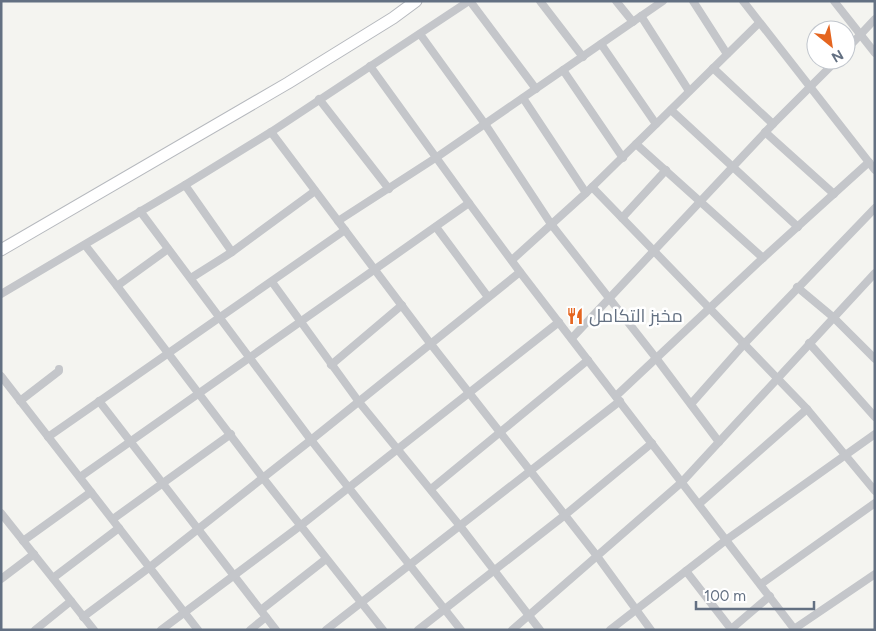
<svg xmlns="http://www.w3.org/2000/svg" width="876" height="631" font-family="Figtree,Cairo,sans-serif">
	<style>
		.lines { fill: none; stroke-linecap: round; stroke-linejoin: round }
		.secondary-casing { stroke: #b6b9be; stroke-width: 13 }
		.street { stroke: #c4c6ca; stroke-width: 8 }
		.secondary { stroke: #fff; stroke-width: 11 }
		.labels { text-anchor: middle; stroke-width: 5; stroke-linejoin: round; paint-order: stroke }
		.poi-label { font-size: 18px; fill: #637082; stroke: #fff; text-anchor: start }
	</style>
	<rect width="100%" height="100%" fill="#f4f4f0"/>
	<g class="lines">
		<g class="secondary-casing">
			<polyline id="secondary" points="1,250 288,83 393,18 416,1"/>
		</g>
		<g class="street">
			<polyline points="470,1 536,89"/>
			<polyline points="540,1 583,57"/>
			<polyline points="616,1 633,22"/>
			<polyline points="693,1 727,54"/>
			<polyline points="743,1 875,170"/>
			<polyline points="834,1 875,53"/>
			<polyline points="641,16 689,91"/>
			<polyline points="420,34 485,124 551,224 656,358 719,442"/>
			<polyline points="601,44 656,124"/>
			<polyline points="846,50 875,19"/>
			<polyline points="370,66 469,203 520,272 795,630"/>
			<polyline points="713,68 773,124"/>
			<polyline points="563,70 623,158"/>
			<polyline points="523,98 586,193"/>
			<polyline points="319,99 389,189"/>
			<polyline points="671,110 798,227"/>
			<polyline points="271,132 430,343 597,556 651,630"/>
			<polyline points="765,132 834,194"/>
			<polyline points="636,144 763,258"/>
			<polyline points="185,185 232,252"/>
			<polyline points="592,187 807,409 875,491"/>
			<polyline points="140,211 311,440 461,630"/>
			<polyline points="622,218 666,170"/>
			<polyline points="338,221 437,157 663,1"/>
			<polyline points="436,227 488,297"/>
			<polyline points="85,245 117,286 168,249"/>
			<polyline points="512,260 586,193 759,23"/>
			<polyline points="191,278 232,252 315,191"/>
			<polyline points="272,282 359,402 460,526 540,630"/>
			<polyline points="117,286 263,478 383,630"/>
			<polyline points="797,287 833,317 875,359"/>
			<polyline points="1,294 185,185 271,132 469,1"/>
			<polyline points="572,338 773,124 837,60"/>
			<polyline points="809,343 875,417"/>
			<polyline points="331,365 402,305"/>
			<polyline points="1,376 198,630"/>
			<polyline points="616,396 763,258 869,162"/>
			<polyline points="20,401 59,371 59,369"/>
			<polyline points="99,401 276,630"/>
			<polyline points="691,404 745,343 875,208"/>
			<polyline points="48,437 345,230"/>
			<polyline points="80,477 469,203"/>
			<polyline points="431,489 588,360"/>
			<polyline points="699,504 807,409"/>
			<polyline points="1,513 94,630"/>
			<polyline points="113,519 231,434"/>
			<polyline points="23,541 91,492"/>
			<polyline points="686,571 731,629"/>
			<polyline points="53,578 119,528"/>
			<polyline points="1,579 34,554"/>
			<polyline points="761,584 875,503"/>
			<polyline points="261,610 326,559"/>
			<polyline points="83,617 150,567 311,440 520,272"/>
			<polyline points="794,629 875,574"/>
			<polyline points="35,630 71,601"/>
			<polyline points="161,630 300,526 559,322"/>
			<polyline points="250,630 266,617"/>
			<polyline points="326,630 620,401"/>
			<polyline points="418,630 565,515 652,443"/>
			<polyline points="512,630 682,482 875,273"/>
			<polyline points="610,630 726,540 875,434"/>
			<polyline points="730,630 770,596"/>
		</g>
		<use href="#secondary" class="secondary"/>
	</g>
	<defs>
		<g id="restaurant-bare" transform="scale(1.35)"><path d="M-5-6h1v4h1v-4h1v4h1v-4h1v5L-1.5 .5V6h-2V.5L-5-1ZM5-6V6H3V1.5H1.5Q1.5-4 5-6Z" fill="#e5651f" stroke="#fff" stroke-width="2.5" paint-order="stroke"/></g>
	</defs>
	<g fill-rule="evenodd">
		<use href="#restaurant-bare" x="575" y="316"/>
	</g>
	<g class="labels">
		<g class="poi-label">
			<text x="589" y="322">مخبز التكامل</text>
		</g>
	</g>
	<rect width="876" height="631" fill="none" stroke="#637082" stroke-width="5"/>
	<g transform="translate(831 45) rotate(150)"><circle r="24" fill="#ffffff" stroke="#c1c6cd"/>
	<path d="M0-4L9 19L0 12L-9 19Z" fill="#e5651f"/>
	<text y="-8" font-size="14" font-weight="bold" text-anchor="middle" fill="#637082">N</text>
	</g>
	<path d="M696 601v8h118v-8" fill="none" stroke="#637082" stroke-width="2.5"/>
	<text x="704" y="601" font-size="15" fill="#637082" stroke="#ffffff" stroke-width="4" paint-order="stroke">100 m</text>
</svg>
